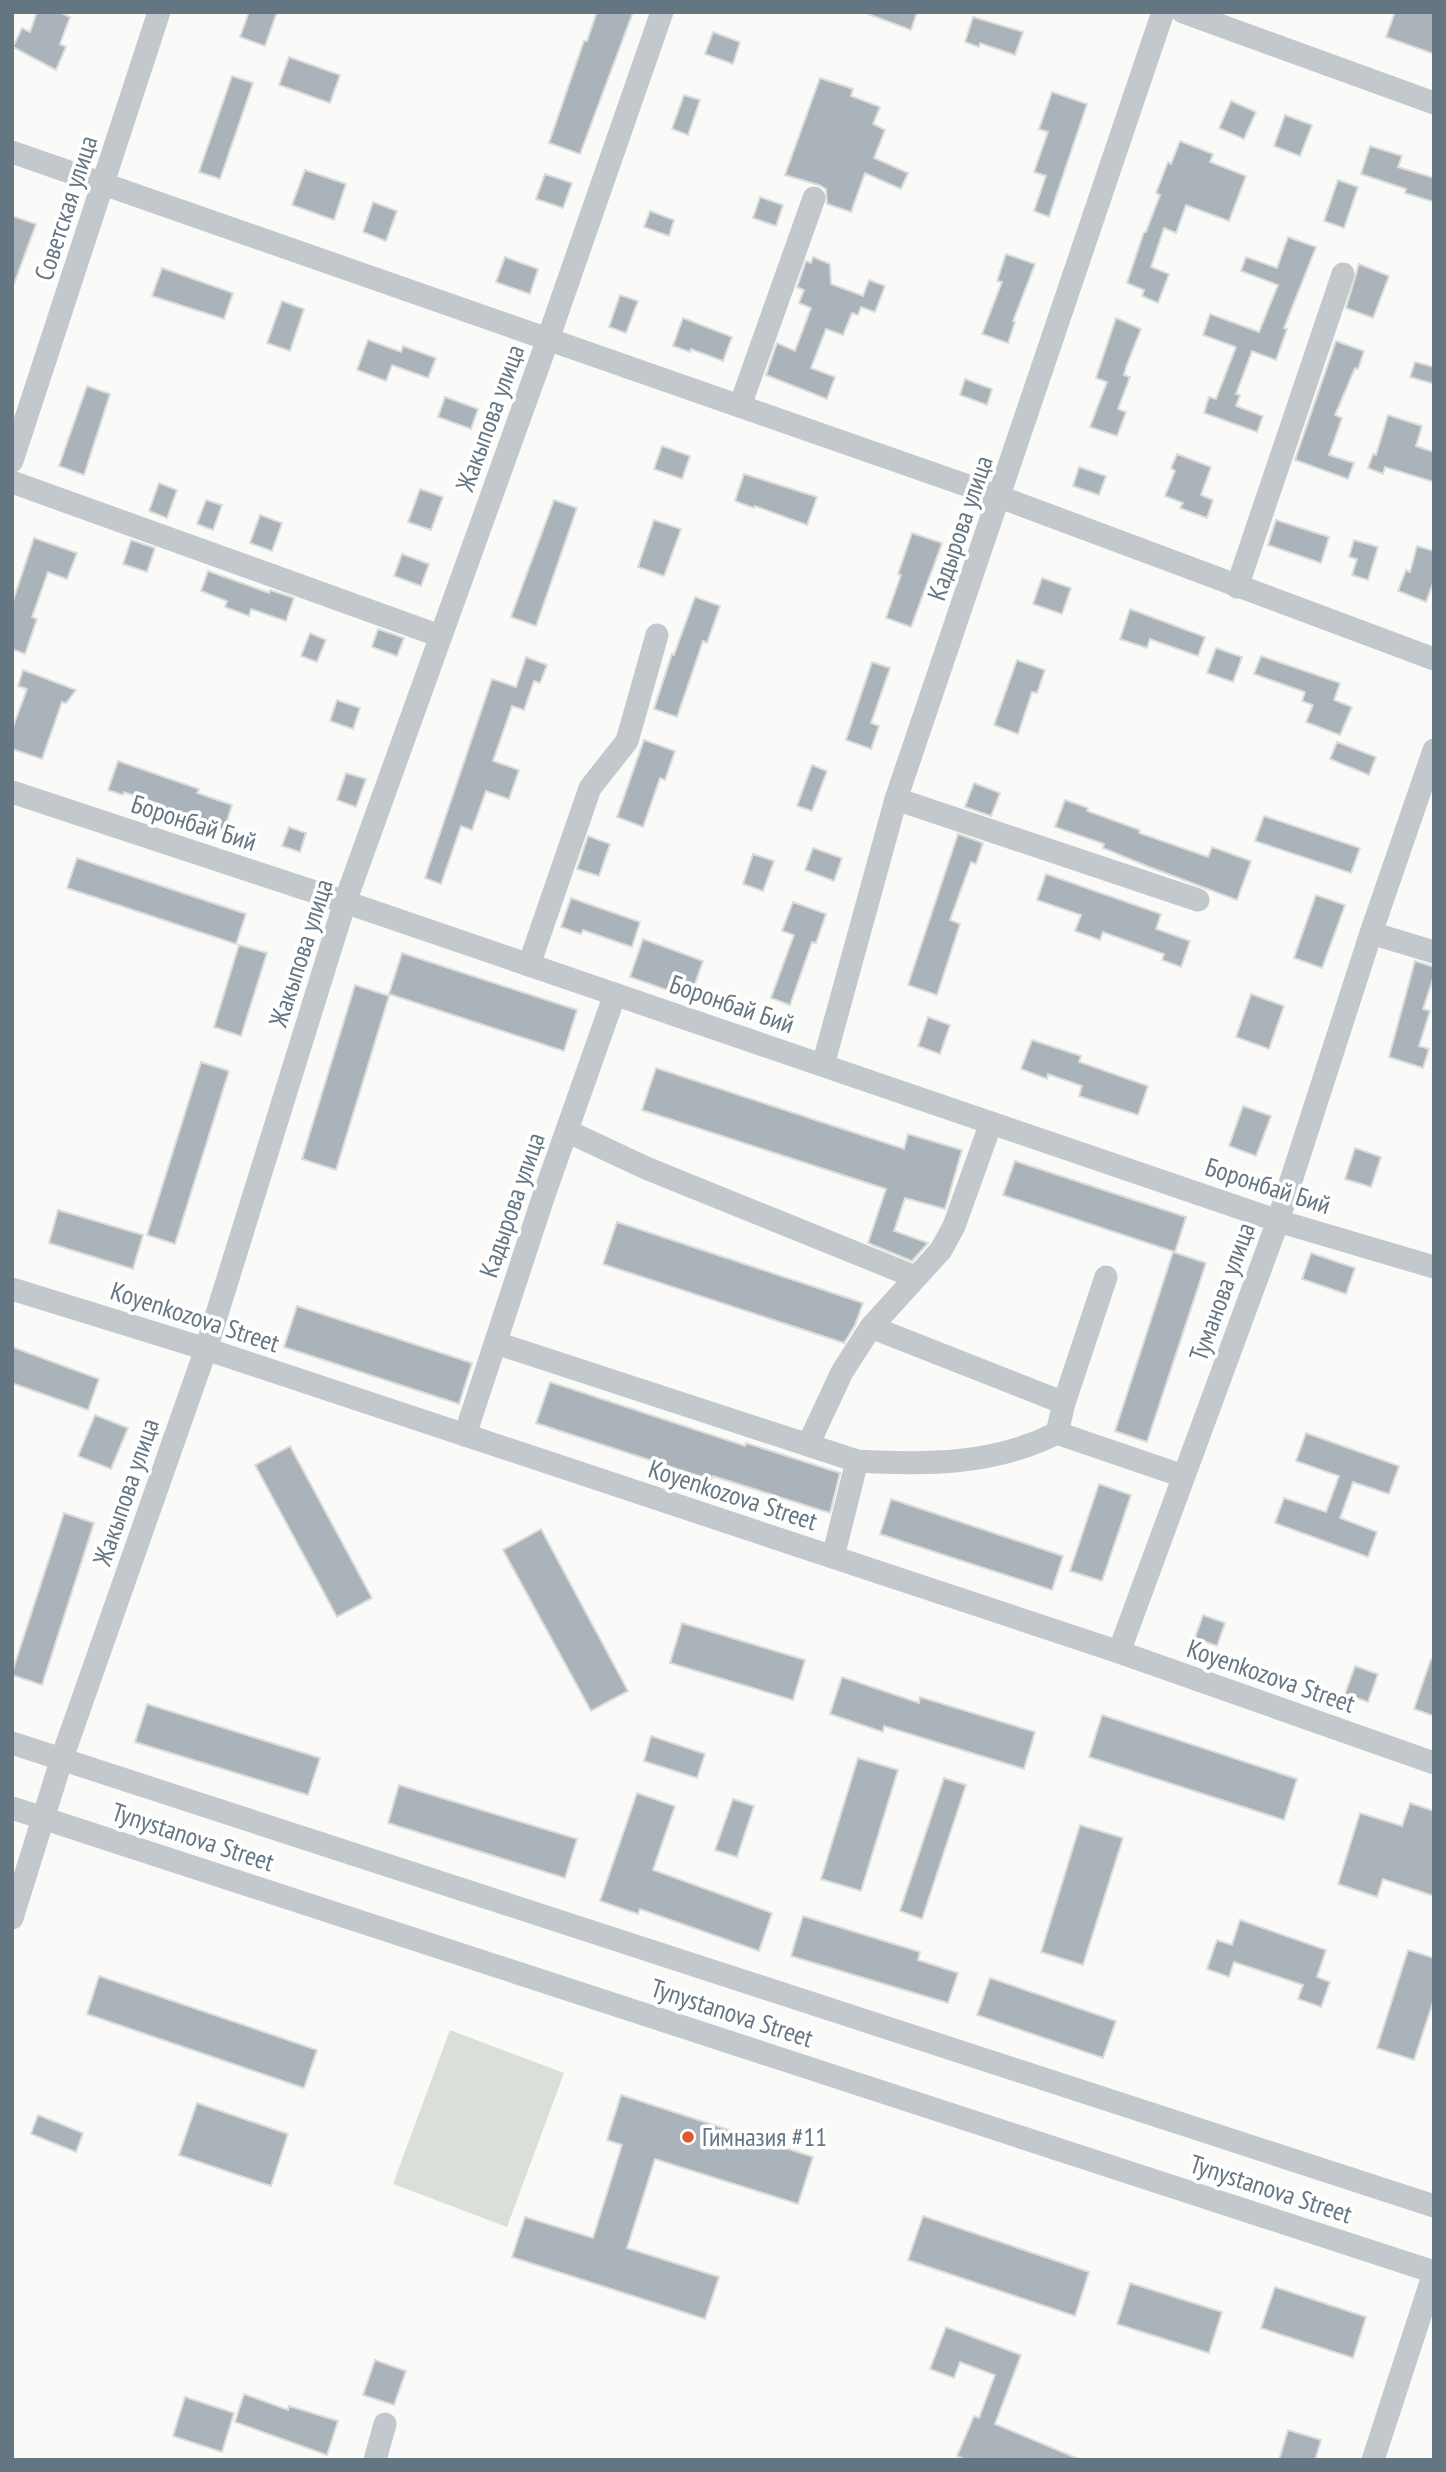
<svg xmlns="http://www.w3.org/2000/svg" width="1446" height="2472" font-family="'PT Sans Narrow',sans-serif">
	<style>
		.green { fill: #dadfd7 }
		.building { fill: #aab3b9; stroke: #dcdcda; stroke-width: 2 }
		.lines { fill: none; stroke-linecap: round; stroke-linejoin: round }
		.minor { stroke: #c3c8cc; stroke-width: 23 }
		.poi-dot { fill: #e4572e; stroke: #fff; stroke-width: 2.5 }
		.labels { text-anchor: middle; stroke-width: 7; stroke-linejoin: round; paint-order: stroke }
		.street-label { font-size: 26px; fill: #657683; stroke: #fff }
		.poi-label { font-size: 26px; fill: #657683; stroke: #fff; text-anchor: start }
	</style>
	<rect width="100%" height="100%" fill="#fafaf8"/>
	<polygon class="green" points="450,2030 564,2073 507,2227 393,2184"/>
	<g class="building">
		<polygon points="37,12 59,12 70,17 60,44 66,47 56,70 13,47 22,28 30,32"/>
		<polygon points="249,12 277,12 265,46 240,37"/>
		<polygon points="597,12 633,12 580,154 549,143 584,41 587,41"/>
		<polygon points="868,12 917,12 911,30 868,14"/>
		<polygon points="1395,12 1434,12 1434,54 1386,37"/>
		<polygon points="973,17 1023,32 1015,55 980,43 979,47 965,42"/>
		<polygon points="713,32 740,42 733,64 705,54"/>
		<polygon points="289,57 340,75 330,103 279,85"/>
		<polygon points="232,76 253,83 220,179 199,172"/>
		<polygon points="820,78 853,89 851,96 880,107 873,124 885,130 874,158 908,173 901,189 865,173 851,212 827,204 826,189 819,185 785,175"/>
		<polygon points="1052,92 1087,104 1049,217 1034,211 1046,176 1034,172 1048,132 1039,129"/>
		<polygon points="684,95 700,100 688,135 672,129"/>
		<polygon points="1231,101 1256,112 1244,139 1219,128"/>
		<polygon points="1285,115 1312,125 1300,156 1274,146"/>
		<polygon points="1180,141 1213,154 1210,162 1246,176 1229,221 1186,205 1176,233 1164,228 1151,267 1169,274 1158,303 1142,296 1144,290 1127,283 1144,232 1146,232 1160,195 1156,193 1168,162 1171,164"/>
		<polygon points="1370,146 1402,156 1398,167 1434,178 1434,202 1405,193 1406,189 1361,174"/>
		<polygon points="305,170 346,184 334,220 292,205"/>
		<polygon points="545,174 572,183 563,208 536,199"/>
		<polygon points="1338,180 1358,187 1344,228 1324,221"/>
		<polygon points="760,197 783,205 776,226 753,218"/>
		<polygon points="373,202 397,211 386,241 363,232"/>
		<polygon points="650,211 674,220 669,236 644,227"/>
		<polygon points="12,216 36,224 14,284 12,284"/>
		<polygon points="1288,237 1316,247 1284,328 1287,329 1276,360 1252,351 1236,394 1240,395 1236,406 1263,416 1257,432 1204,413 1209,397 1216,399 1236,347 1203,335 1210,314 1259,332 1278,285 1241,271 1246,257 1277,268"/>
		<polygon points="1006,254 1035,264 1013,321 1015,322 1008,343 982,334 1002,282 997,281"/>
		<polygon points="505,257 538,269 530,294 496,282"/>
		<polygon points="813,257 830,264 831,284 863,296 869,280 885,286 875,312 861,307 858,315 852,313 843,335 826,329 811,368 835,377 827,399 766,375 777,343 795,351 811,308 799,303 804,290 797,287 806,261 811,263"/>
		<polygon points="1359,264 1389,276 1373,318 1346,308"/>
		<polygon points="162,268 233,293 224,319 152,296"/>
		<polygon points="620,295 638,301 626,333 609,327"/>
		<polygon points="282,301 304,309 290,351 267,343"/>
		<polygon points="683,318 732,337 723,361 691,349 690,352 673,346"/>
		<polygon points="1116,318 1141,329 1126,367 1124,375 1130,377 1118,409 1126,412 1117,436 1090,427 1107,382 1096,378"/>
		<polygon points="368,340 401,352 403,346 436,358 428,378 392,365 386,381 357,370"/>
		<polygon points="1336,341 1364,351 1358,369 1355,368 1335,415 1342,418 1329,455 1354,463 1348,479 1295,460"/>
		<polygon points="1415,362 1434,367 1434,384 1410,377"/>
		<polygon points="965,379 992,389 987,405 960,395"/>
		<polygon points="87,386 110,394 84,475 59,466"/>
		<polygon points="445,397 478,409 471,429 438,417"/>
		<polygon points="1388,415 1422,426 1416,446 1434,452 1434,482 1385,467 1383,474 1368,468 1373,454 1376,455"/>
		<polygon points="662,446 690,456 682,479 654,469"/>
		<polygon points="1177,454 1211,467 1201,495 1213,500 1207,518 1180,508 1183,503 1165,496 1175,471 1171,468"/>
		<polygon points="1079,467 1106,476 1099,495 1073,486"/>
		<polygon points="744,474 817,497 807,525 755,506 754,508 735,501"/>
		<polygon points="159,483 177,490 167,518 149,511"/>
		<polygon points="420,489 443,497 431,530 408,522"/>
		<polygon points="206,500 222,505 213,530 197,524"/>
		<polygon points="554,500 577,508 536,626 511,617"/>
		<polygon points="260,515 282,523 272,551 250,543"/>
		<polygon points="654,520 681,529 664,576 638,567"/>
		<polygon points="1276,520 1329,537 1321,563 1268,545"/>
		<polygon points="912,533 942,543 911,627 886,618 901,575 898,574"/>
		<polygon points="34,538 77,553 67,579 48,572 32,617 37,619 25,654 12,649 12,604"/>
		<polygon points="131,540 155,548 147,572 123,564"/>
		<polygon points="1354,540 1378,547 1368,580 1352,575 1357,559 1349,557"/>
		<polygon points="1417,546 1434,551 1434,580 1426,602 1398,591 1406,570 1410,572"/>
		<polygon points="402,554 429,564 421,586 394,576"/>
		<polygon points="208,571 269,593 270,590 294,598 286,621 251,609 249,616 225,607 227,601 201,591"/>
		<polygon points="1042,578 1071,588 1062,614 1033,604"/>
		<polygon points="695,597 720,606 707,643 703,641 677,717 654,709 672,654 674,655"/>
		<polygon points="1130,609 1205,637 1198,656 1150,639 1147,648 1120,639"/>
		<polygon points="378,629 404,638 397,656 372,647"/>
		<polygon points="310,633 326,640 317,662 301,656"/>
		<polygon points="1216,648 1242,657 1233,682 1207,673"/>
		<polygon points="1261,656 1340,683 1334,700 1352,707 1340,735 1306,722 1313,705 1302,701 1305,692 1254,674"/>
		<polygon points="526,657 547,665 540,683 534,681 524,710 512,706 493,761 519,770 509,799 486,791 472,830 461,826 441,884 425,878 492,679 516,687"/>
		<polygon points="1017,660 1045,670 1037,693 1032,692 1018,734 994,725"/>
		<polygon points="872,662 890,668 871,723 879,726 871,749 846,740"/>
		<polygon points="23,670 76,690 66,703 62,702 42,759 12,749 12,730 27,689 18,686"/>
		<polygon points="337,700 360,708 353,729 330,721"/>
		<polygon points="644,740 675,751 665,780 660,778 643,827 617,817"/>
		<polygon points="1337,742 1376,757 1369,775 1330,759"/>
		<polygon points="118,761 199,789 197,793 232,805 224,830 161,810 162,805 124,792 123,795 108,790"/>
		<polygon points="812,765 827,771 812,811 797,806"/>
		<polygon points="346,773 366,779 356,807 337,800"/>
		<polygon points="974,783 1000,793 991,816 965,807"/>
		<polygon points="1065,800 1088,808 1087,811 1140,830 1139,833 1208,857 1212,847 1251,861 1237,900 1147,866 1103,848 1104,844 1055,827"/>
		<polygon points="1264,816 1360,848 1351,873 1255,841"/>
		<polygon points="289,827 306,833 300,852 282,846"/>
		<polygon points="958,834 983,843 976,864 971,862 950,920 960,924 937,995 908,985"/>
		<polygon points="588,836 610,844 599,876 577,869"/>
		<polygon points="813,848 842,858 834,881 805,870"/>
		<polygon points="753,854 774,861 763,891 743,884"/>
		<polygon points="77,858 246,914 236,944 67,888"/>
		<polygon points="1046,874 1161,914 1156,929 1190,941 1181,967 1162,960 1164,954 1103,932 1100,940 1075,931 1081,915 1037,900"/>
		<polygon points="1316,895 1345,905 1322,968 1294,958"/>
		<polygon points="571,898 640,922 632,947 583,930 581,934 561,927"/>
		<polygon points="793,902 826,914 816,943 812,942 790,1005 771,998 794,935 782,931"/>
		<polygon points="643,939 703,961 690,998 630,977"/>
		<polygon points="239,945 267,953 241,1036 214,1027"/>
		<polygon points="402,953 577,1010 564,1051 389,994"/>
		<polygon points="1415,961 1434,967 1434,975 1423,1009 1430,1011 1419,1046 1429,1049 1423,1068 1389,1057"/>
		<polygon points="355,985 389,996 336,1170 302,1159"/>
		<polygon points="1251,994 1284,1006 1269,1049 1236,1037"/>
		<polygon points="928,1017 950,1025 940,1054 918,1046"/>
		<polygon points="1032,1040 1081,1056 1079,1062 1148,1086 1138,1115 1079,1096 1082,1086 1048,1074 1047,1079 1021,1069"/>
		<polygon points="201,1062 229,1071 175,1244 147,1235"/>
		<polygon points="656,1068 904,1149 908,1134 962,1150 945,1209 905,1198 894,1231 928,1243 912,1261 868,1243 886,1189 642,1110"/>
		<polygon points="1243,1106 1271,1116 1256,1156 1229,1146"/>
		<polygon points="1355,1148 1381,1157 1371,1187 1345,1179"/>
		<polygon points="1015,1161 1186,1217 1175,1252 1003,1195"/>
		<polygon points="58,1210 143,1235 133,1269 49,1243"/>
		<polygon points="617,1222 863,1303 855,1325 844,1343 603,1264"/>
		<polygon points="1173,1252 1206,1263 1147,1442 1115,1431"/>
		<polygon points="1311,1253 1355,1268 1346,1294 1302,1279"/>
		<polygon points="297,1306 472,1363 459,1404 284,1347"/>
		<polygon points="12,1347 99,1379 88,1410 12,1383"/>
		<polygon points="550,1382 745,1446 746,1443 840,1473 830,1513 713,1476 711,1480 536,1423"/>
		<polygon points="95,1415 128,1428 111,1469 78,1456"/>
		<polygon points="1306,1433 1399,1466 1389,1494 1353,1482 1340,1518 1377,1532 1368,1557 1275,1523 1284,1498 1326,1512 1339,1476 1296,1461"/>
		<polygon points="290,1446 372,1598 337,1617 255,1465"/>
		<polygon points="1099,1484 1131,1495 1102,1581 1070,1571"/>
		<polygon points="891,1499 1063,1556 1052,1590 880,1534"/>
		<polygon points="64,1513 94,1523 42,1685 12,1675 12,1673"/>
		<polygon points="541,1529 628,1691 591,1711 503,1550"/>
		<polygon points="1203,1615 1225,1623 1217,1646 1195,1638"/>
		<polygon points="682,1623 805,1660 793,1700 670,1663"/>
		<polygon points="1431,1659 1434,1660 1434,1716 1414,1709"/>
		<polygon points="1355,1666 1378,1674 1368,1702 1345,1694"/>
		<polygon points="842,1677 919,1703 920,1697 1035,1732 1024,1769 884,1726 883,1732 830,1714"/>
		<polygon points="147,1704 320,1758 308,1795 135,1742"/>
		<polygon points="1102,1715 1297,1779 1284,1820 1089,1757"/>
		<polygon points="651,1736 705,1754 697,1778 644,1761"/>
		<polygon points="858,1758 898,1770 861,1891 821,1879"/>
		<polygon points="944,1778 966,1785 922,1919 900,1911"/>
		<polygon points="399,1785 577,1839 565,1878 388,1823"/>
		<polygon points="637,1793 675,1806 653,1870 772,1913 759,1951 640,1909 638,1914 600,1901"/>
		<polygon points="733,1799 754,1806 737,1857 715,1850"/>
		<polygon points="1410,1803 1434,1811 1434,1896 1383,1879 1377,1897 1338,1884 1360,1813 1402,1826"/>
		<polygon points="1080,1825 1123,1838 1083,1965 1041,1952"/>
		<polygon points="803,1916 920,1952 918,1960 958,1973 948,2003 791,1956"/>
		<polygon points="1240,1920 1326,1950 1317,1977 1330,1982 1321,2007 1298,1999 1303,1985 1234,1962 1229,1977 1207,1969 1217,1940 1232,1945"/>
		<polygon points="1408,1950 1434,1958 1434,1999 1414,2060 1377,2048"/>
		<polygon points="99,1976 317,2050 304,2088 87,2014"/>
		<polygon points="990,1978 1116,2021 1103,2058 977,2015"/>
		<polygon points="621,2095 813,2157 798,2204 655,2159 627,2248 719,2277 705,2319 512,2257 525,2217 593,2238 622,2145 607,2140"/>
		<polygon points="197,2103 288,2134 271,2186 179,2155"/>
		<polygon points="38,2115 83,2133 76,2152 31,2134"/>
		<polygon points="923,2216 1089,2272 1075,2316 908,2260"/>
		<polygon points="1130,2283 1222,2312 1209,2353 1117,2324"/>
		<polygon points="1275,2287 1366,2317 1353,2358 1261,2328"/>
		<polygon points="946,2327 1021,2355 995,2424 1081,2460 967,2460 957,2456 974,2416 979,2418 995,2375 960,2362 954,2378 930,2369"/>
		<polygon points="375,2360 406,2371 394,2405 363,2395"/>
		<polygon points="244,2394 288,2410 289,2406 338,2421 327,2455 235,2422"/>
		<polygon points="185,2397 234,2413 222,2452 173,2436"/>
		<polygon points="1288,2430 1321,2440 1315,2460 1279,2460"/>
	</g>
	<g class="lines">
		<g class="minor">
			<polyline points="1183,12 1434,103"/>
			<polyline points="12,152 1000,497 1434,659"/>
			<polyline points="740,406 814,198"/>
			<polyline points="12,461 159,12"/>
			<polyline points="12,482 440,636"/>
			<polyline points="1237,587 1343,274"/>
			<polyline points="12,792 345,902 1278,1221 1434,1267"/>
			<polyline points="896,799 1198,900"/>
			<polyline points="1371,933 1434,952"/>
			<polyline points="529,965 590,788 627,741 657,635"/>
			<polyline points="823,1065 896,799 1163,12"/>
			<polyline points="567,1131 646,1168 915,1277"/>
			<polyline points="1106,1277 1064,1403 1057,1433 1183,1476"/>
			<polyline points="12,1289 206,1349 1119,1652 1434,1763"/>
			<polyline points="871,1327 1064,1403"/>
			<path d="M 496,1343 L 857,1461 C 926,1465 994,1465 1057,1433"/>
			<polyline points="465,1435 544,1195 615,994"/>
			<polyline points="808,1445 842,1372 871,1327 941,1250 954,1226 991,1123"/>
			<polyline points="833,1557 857,1461"/>
			<polyline points="1119,1652 1278,1221 1371,933 1434,750"/>
			<polyline points="12,1743 1434,2206"/>
			<polyline points="12,1808 1434,2272"/>
			<polyline points="12,1918 62,1758 206,1349 345,902 548,339 662,12"/>
			<polyline points="375,2460 385,2424"/>
			<polyline points="1373,2460 1434,2273"/>
		</g>
	</g>
	<circle class="poi-dot" cx="688" cy="2137" r="7"/>
	<g class="labels">
		<g class="street-label">
			<text transform="translate(66 208) rotate(-72)" y="9">Советская улица</text>
			<text transform="translate(490 418) rotate(-70)" y="9">Жакыпова улица</text>
			<text transform="translate(960 528) rotate(-71)" y="9">Кадырова улица</text>
			<text transform="translate(194 823) rotate(18)" y="9">Боронбай Бий</text>
			<text transform="translate(301 953) rotate(-72)" y="9">Жакыпова улица</text>
			<text transform="translate(732 1004) rotate(19)" y="9">Боронбай Бий</text>
			<text transform="translate(1268 1186) rotate(18)" y="9">Боронбай Бий</text>
			<text transform="translate(512 1205) rotate(-71)" y="9">Кадырова улица</text>
			<text transform="translate(1222 1292) rotate(-70)" y="9">Туманова улица</text>
			<text transform="translate(195 1317) rotate(18)" y="9">Koyenkozova Street</text>
			<text transform="translate(126 1492) rotate(-71)" y="9">Жакыпова улица</text>
			<text transform="translate(733 1495) rotate(18)" y="9">Koyenkozova Street</text>
			<text transform="translate(1271 1676) rotate(19)" y="9">Koyenkozova Street</text>
			<text transform="translate(193 1837) rotate(18)" y="9">Tynystanova Street</text>
			<text transform="translate(732 2013) rotate(18)" y="9">Tynystanova Street</text>
			<text transform="translate(1271 2189) rotate(18)" y="9">Tynystanova Street</text>
		</g>
		<g class="poi-label">
			<text x="702" y="2146">Гимназия #11</text>
		</g>
	</g>
	<rect width="1446" height="2472" fill="none" stroke="#657683" stroke-width="28"/>
</svg>
